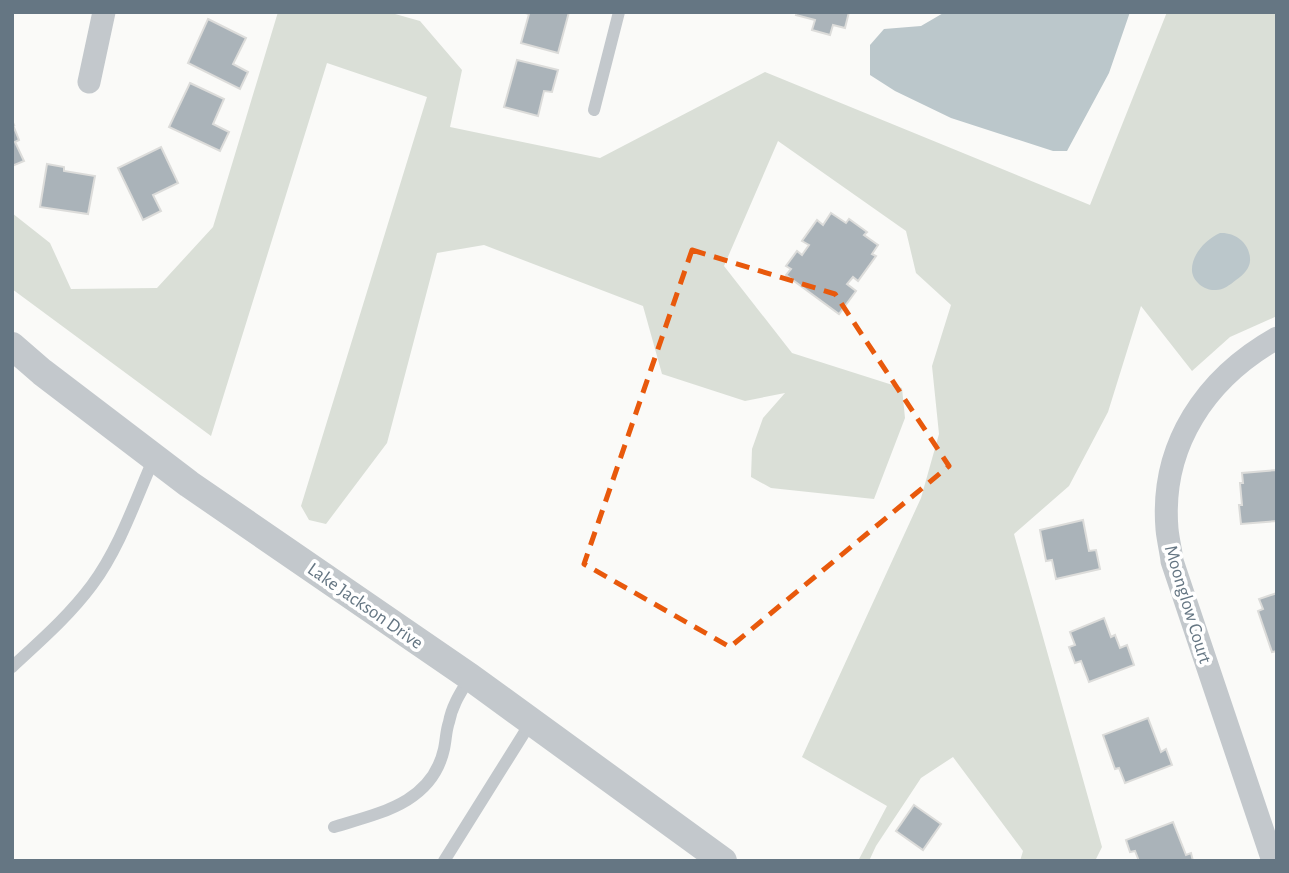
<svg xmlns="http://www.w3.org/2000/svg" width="1289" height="873" font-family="'Alegreya Sans',sans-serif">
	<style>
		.green { fill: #dadfd7 }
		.water { fill: #bbc7cb }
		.building { fill: #aab3b9; stroke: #dcdcda; stroke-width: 2 }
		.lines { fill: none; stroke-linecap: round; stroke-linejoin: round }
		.service { stroke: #c3c8cc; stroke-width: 12 }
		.minor { stroke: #c3c8cc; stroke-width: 23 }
		.tertiary { stroke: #c3c8cc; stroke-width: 28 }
		.marked { fill: none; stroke: #e8590c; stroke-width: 5; stroke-dasharray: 14 9; stroke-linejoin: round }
		.labels { text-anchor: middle; stroke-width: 7; stroke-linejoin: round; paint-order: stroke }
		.street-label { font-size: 19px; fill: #657683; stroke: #fff }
	</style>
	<rect width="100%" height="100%" fill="#fafaf8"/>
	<polygon class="green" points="278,12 388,12 420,21 462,70 450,127 600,158 765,72 1090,205 1167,12 1277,12 1277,316 1230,337 1192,371 1141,306 1108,412 1069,486 1014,534 1102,847 1095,861 1020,861 1023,851 953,757 921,778 876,846 869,861 858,861 887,806 802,757 921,498 939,434 932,366 951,305 916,273 906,231 778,141 724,266 792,353 902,388 905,418 874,499 771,488 751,477 752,449 763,418 785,393 745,401 662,374 643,306 484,245 437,253 387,443 326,524 309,520 301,506 427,97 327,63 211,436 12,289 12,213 50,243 71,289 157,288 213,227"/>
	<g class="water">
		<polygon points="945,12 1130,12 1109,73 1067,151 1053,151 951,118 895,91 870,75 870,45 884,29 921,26"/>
		<path d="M 1220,233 C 1234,232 1249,242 1250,258 C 1251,268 1243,275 1236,280 C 1230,285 1223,290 1216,290 C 1205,291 1193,282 1192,271 C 1191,255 1206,239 1220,233 Z"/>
	</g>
	<g class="building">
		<polygon points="522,12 569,12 558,53 521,43 529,14"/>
		<polygon points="797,12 849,12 845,28 833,25 830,35 812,30 815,20 796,15"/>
		<polygon points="208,19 246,38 233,64 248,72 240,89 188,63"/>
		<polygon points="517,60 558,70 552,92 544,91 538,116 504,107"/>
		<polygon points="190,83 224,99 213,124 229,132 220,151 169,127"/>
		<polygon points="12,120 14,125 13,125 19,140 15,142 24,161 12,166"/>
		<polygon points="161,147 178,183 153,195 161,211 143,220 118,168"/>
		<polygon points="47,164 64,167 64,171 95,176 88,214 40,207"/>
		<polygon points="831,213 846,223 849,219 867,232 864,235 878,245 872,254 876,256 858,281 853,277 847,284 856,291 839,314 786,275 791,269 786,266 797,251 802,255 809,245 802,241 817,220 823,225"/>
		<polygon points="1277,470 1277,521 1241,524 1239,505 1242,505 1240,483 1243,483 1242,473"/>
		<polygon points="1083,520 1089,551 1096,550 1100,569 1056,579 1052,560 1046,561 1040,530"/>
		<polygon points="1277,593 1277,651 1272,652 1258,611 1263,609 1259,599"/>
		<polygon points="1104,618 1111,637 1115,635 1120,648 1127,645 1134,665 1089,682 1081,661 1075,663 1069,647 1075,645 1070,632"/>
		<polygon points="1148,718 1161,752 1166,749 1172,765 1125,783 1119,768 1115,769 1103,735"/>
		<polygon points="914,805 941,824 923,850 896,831"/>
		<polygon points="1173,822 1186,855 1191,853 1193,861 1139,861 1135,851 1130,852 1126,840"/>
	</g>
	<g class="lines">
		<g class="service">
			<polyline points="594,110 619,12"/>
			<path d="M 12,667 C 40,641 69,616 92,585 C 120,547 135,501 154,458"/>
			<path d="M 334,827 C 380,813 432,803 444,749 C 446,740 446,730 449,722 C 452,705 461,692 470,677"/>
			<polyline points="444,861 531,722"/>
		</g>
		<g class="minor">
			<polyline points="89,82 104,12"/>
			<path d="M 1273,861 L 1172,561 C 1171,551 1168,540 1167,529 C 1160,445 1206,378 1277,338"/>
		</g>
		<polyline class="tertiary" points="12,346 42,372 189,484 470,677 723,861"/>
	</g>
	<path class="marked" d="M 692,250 L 835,294 L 949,466 L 730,647 L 584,564 Z"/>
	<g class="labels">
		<g class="street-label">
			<text transform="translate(1189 604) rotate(73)" y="7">Moonglow Court</text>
			<text transform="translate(366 605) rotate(35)" y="7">Lake Jackson Drive</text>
		</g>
	</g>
	<rect width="1289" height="873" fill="none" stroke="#657683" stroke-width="28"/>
</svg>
